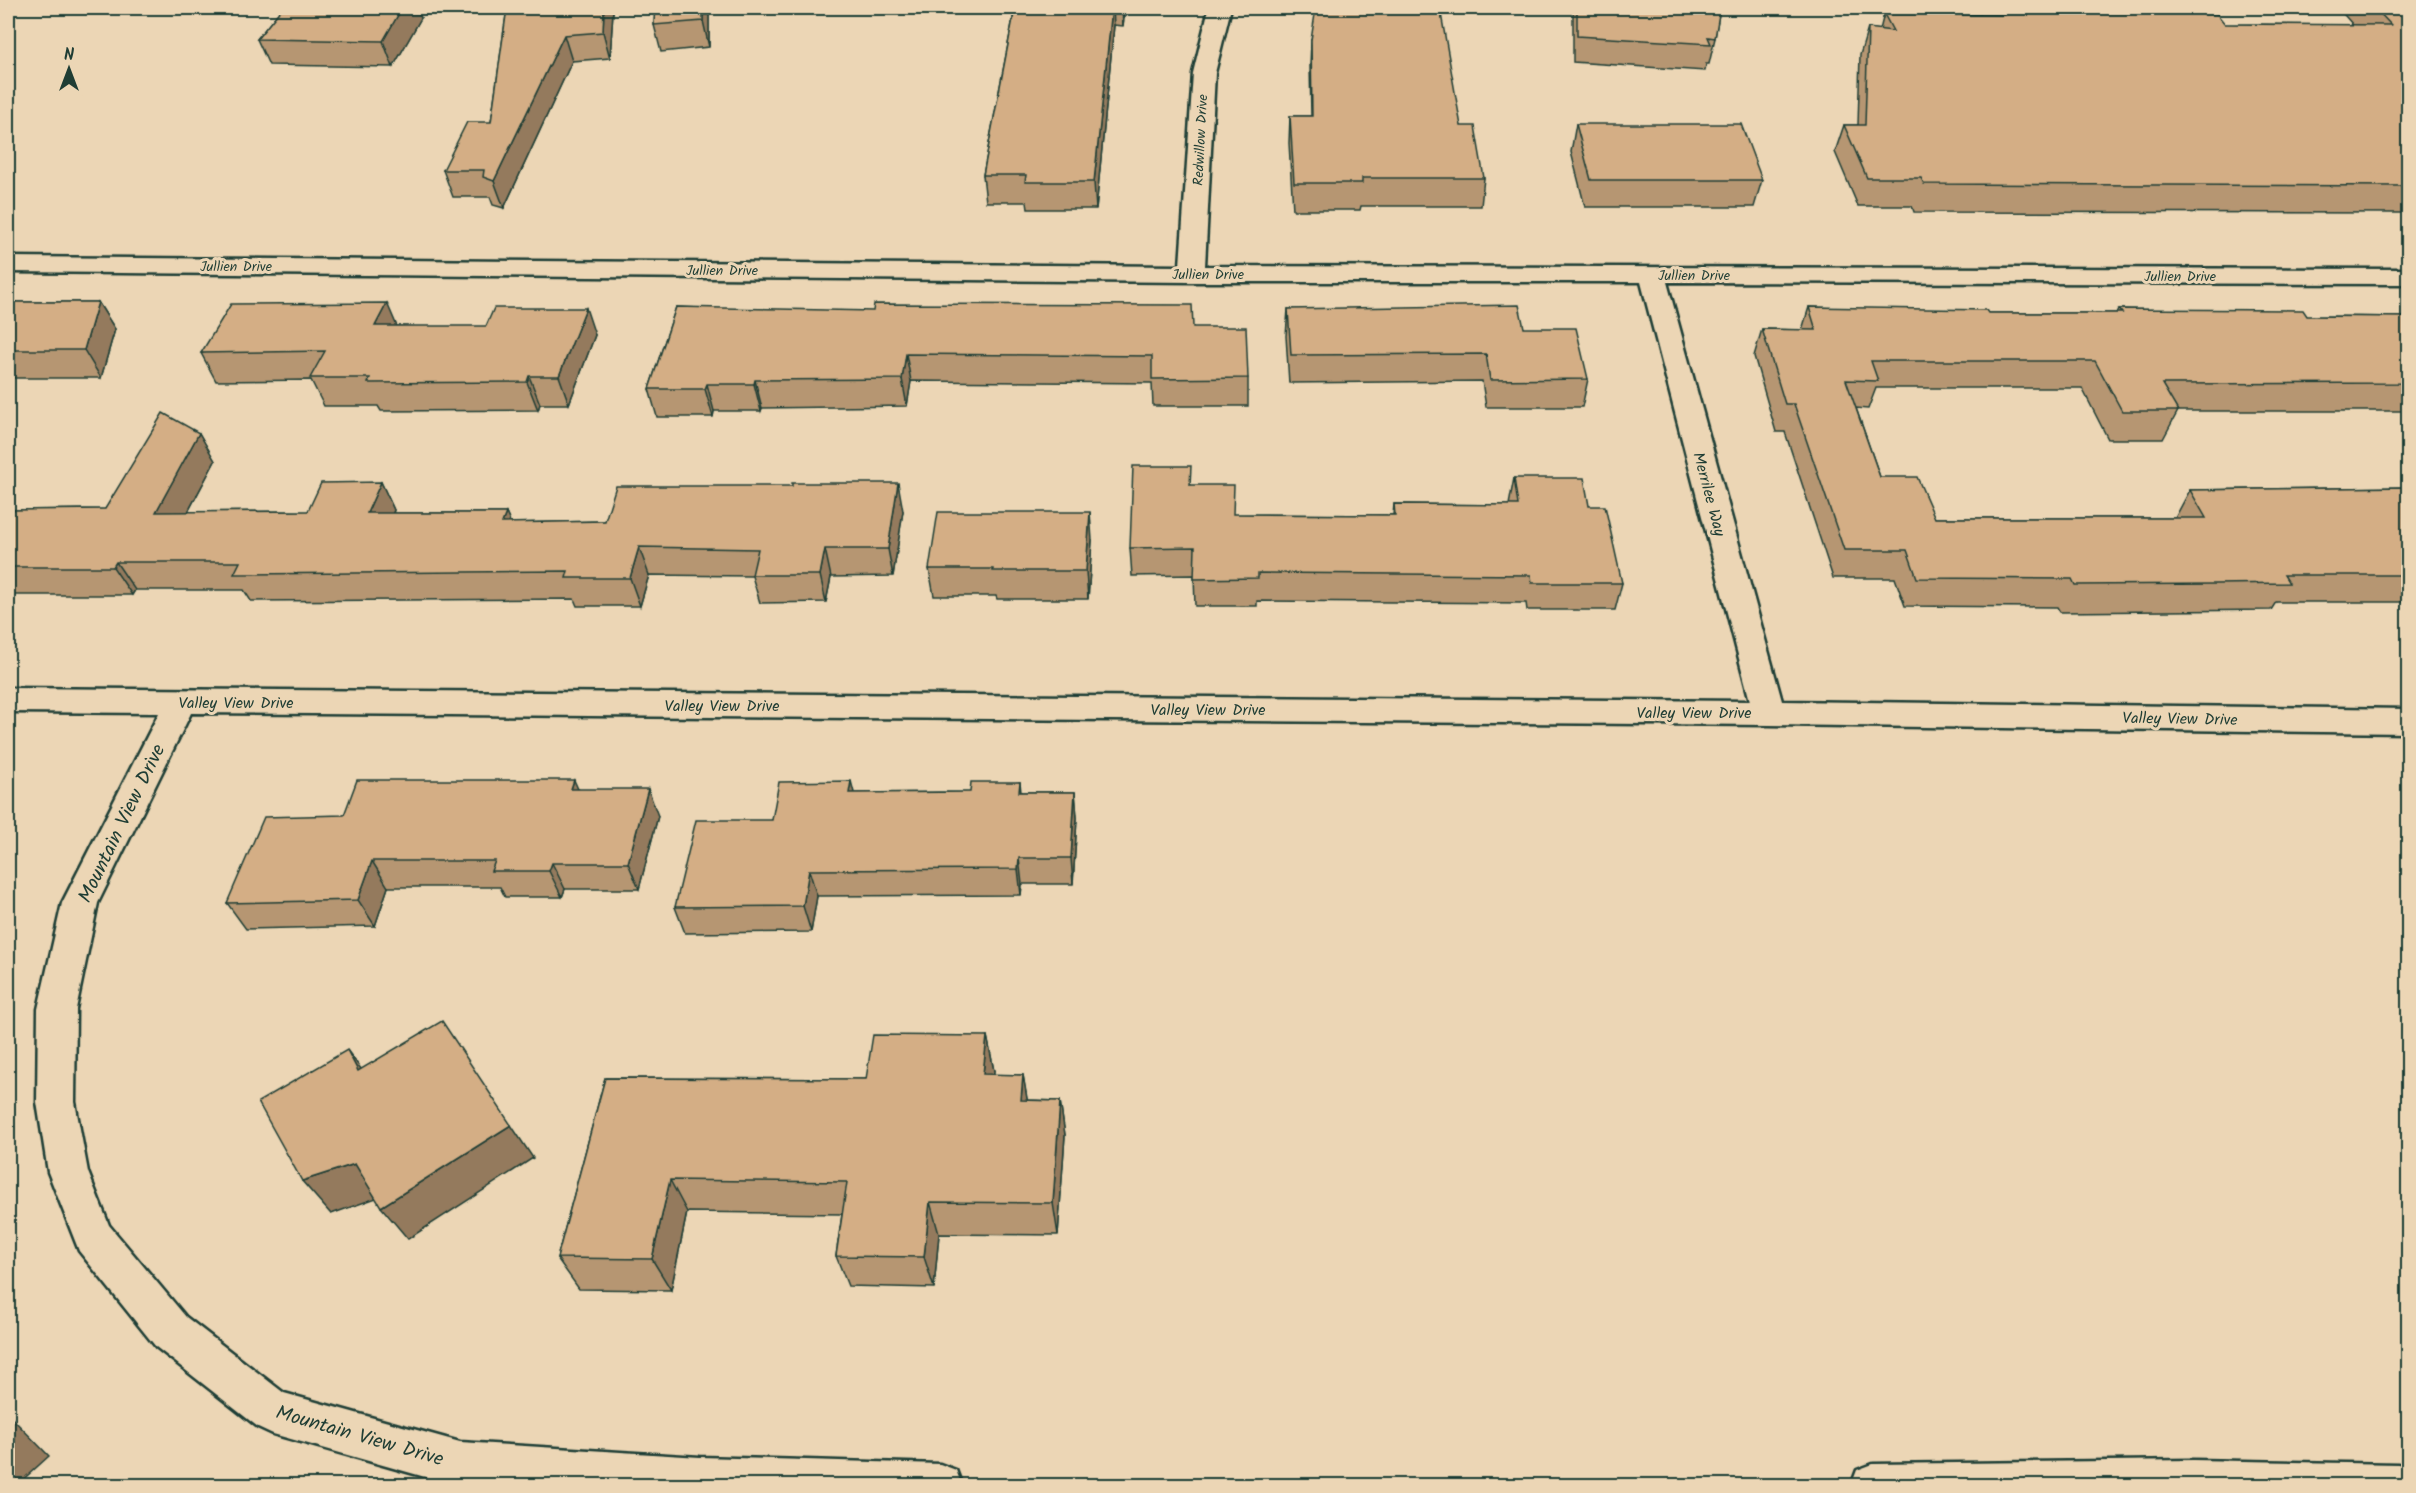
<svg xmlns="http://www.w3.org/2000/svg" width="2416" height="1493" font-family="Kalam,sans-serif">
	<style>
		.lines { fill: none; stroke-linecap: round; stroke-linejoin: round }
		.minor-casing { stroke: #1f3d34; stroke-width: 5 }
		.minor { fill: #ecd6b5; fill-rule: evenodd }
		.wall { fill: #b69672; stroke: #1f3d34; stroke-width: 1.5 }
		.shaded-wall { fill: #947a5d; stroke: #1f3d34; stroke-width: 1.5 }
		.building { fill: #d4ae85; stroke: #1f3d34; stroke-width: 1.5 }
		.labels { text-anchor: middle; stroke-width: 6; stroke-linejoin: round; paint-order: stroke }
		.far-street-label { font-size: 14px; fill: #1f3d34; stroke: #ecd6b5 }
		.street-label { font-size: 16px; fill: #1f3d34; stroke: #ecd6b5 }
		.near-street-label { font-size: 20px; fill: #1f3d34; stroke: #ecd6b5 }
	</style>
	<rect width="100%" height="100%" fill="#ecd6b5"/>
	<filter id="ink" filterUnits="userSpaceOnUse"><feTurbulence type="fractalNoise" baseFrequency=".0167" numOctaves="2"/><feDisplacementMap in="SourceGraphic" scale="12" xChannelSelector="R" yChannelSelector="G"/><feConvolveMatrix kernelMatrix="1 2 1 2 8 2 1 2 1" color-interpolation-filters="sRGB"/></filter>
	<g filter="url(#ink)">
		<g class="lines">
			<g class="minor-casing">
				<g id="minor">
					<polygon points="1209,8 1231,8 1215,73 1205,266 2408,269 2408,284 1667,282 1782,701 2408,709 2408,733 1769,725 191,713 98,903 76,1009 75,1102 88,1172 109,1225 186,1317 284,1393 460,1442 700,1457 940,1464 956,1470 962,1486 457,1486 273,1434 258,1427 156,1347 79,1251 48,1172 37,1102 38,1009 62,903 159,713 8,712 8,688 1750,701 1641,282 1192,282 8,272 8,257 1180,266 1193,73"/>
					<polygon points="2193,1460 2398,1464 2408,1468 2408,1486 1851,1486 1857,1470 1873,1464"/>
				</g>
			</g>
			<use href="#minor" class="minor"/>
		</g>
		<g class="wall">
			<polygon points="282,8 417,8 421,18 393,67 269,65 257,39"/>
			<polygon points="507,8 613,11 610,58 572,61 504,208 493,205 490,197 453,197 443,170 491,122"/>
			<polygon points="655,8 709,8 709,47 661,52 654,25"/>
			<polygon points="1015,8 1125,8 1123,26 1114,25 1096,209 1028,209 1027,202 986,202 983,175"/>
			<polygon points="1573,8 1720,8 1715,38 1709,64 1706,64 1705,71 1573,62"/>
			<polygon points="1977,8 2098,8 2102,13 2225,24 2353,25 2338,8 2409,8 2409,213 1914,212 1912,206 1858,206 1835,152 1844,125 1858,125 1860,55 1868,28 1880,30 1884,14 1981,14"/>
			<polygon points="1311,40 1461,126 1484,178 1481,206 1361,206 1360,210 1293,210 1289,143 1290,116 1311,116 1310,66"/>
			<polygon points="1576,124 1762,180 1754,207 1585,207 1571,152"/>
			<polygon points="8,302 98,302 115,329 101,378 8,378"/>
			<polygon points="676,307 1193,327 1248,378 1248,406 1153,406 1152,383 911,381 907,406 762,408 761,411 714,411 713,417 657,417 649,389"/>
			<polygon points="1809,307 1988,313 2117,313 2119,309 2307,316 2409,317 2409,411 2178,411 2163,439 2108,439 2082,388 1876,388 1868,409 1856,408 1880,477 1935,518 2175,518 2190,490 2409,487 2409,602 2276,602 2271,610 2060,612 2057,607 1905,606 1895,578 1833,578 1785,432 1776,432 1754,356 1762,329 1802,330"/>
			<polygon points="1288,309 1524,328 1588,379 1582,407 1486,407 1482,381 1289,383 1286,336"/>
			<polygon points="396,326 595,335 569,404 540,404 538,410 381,411 378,406 324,406 311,380 216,381 201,353"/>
			<polygon points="199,433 215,461 188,512 308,511 381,482 394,510 393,513 506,513 510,523 605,521 903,511 893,576 831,577 826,602 760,603 752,576 649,575 640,606 577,606 574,599 251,601 244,590 135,590 132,595 8,595 8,508 9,510 105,509"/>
			<polygon points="1514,478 1589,506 1622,583 1615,610 1527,610 1526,603 1257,601 1257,606 1195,606 1194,575 1132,576 1130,548 1191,485 1233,514 1393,515 1394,504 1509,505"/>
			<polygon points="1092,540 1088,599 997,599 996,596 934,596 929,569"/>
			<polygon points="1020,782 1021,792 1075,792 1077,818 1073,884 1022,884 1021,895 817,896 811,932 685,933 675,907 772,820 854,793 970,792"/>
			<polygon points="578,789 658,816 639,889 565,889 562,897 505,897 500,887 388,887 375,926 246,929 227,903 344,815"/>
			<polygon points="987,1036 994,1071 993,1075 1023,1075 1027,1100 1060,1101 1065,1135 1058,1235 939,1234 934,1288 848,1286 836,1256 842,1214 687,1212 671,1290 579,1289 557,1258 605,1078 866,1079"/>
		</g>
		<g class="shaded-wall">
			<polygon points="402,8 417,8 421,18 393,67 383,41"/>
			<polygon points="604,8 612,8 613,11 610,58 603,32"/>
			<polygon points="703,8 709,8 709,47 703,21"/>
			<polygon points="1112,8 1113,8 1114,25 1096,209 1094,182"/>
			<polygon points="1122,8 1125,8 1123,26"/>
			<polygon points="564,35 572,61 504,208 494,181"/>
			<polygon points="98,302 115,329 101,378 84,350"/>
			<polygon points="387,303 399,331 375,326"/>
			<polygon points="586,308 595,335 569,404 559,376"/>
			<polygon points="906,354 911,381 907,406 902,379"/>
			<polygon points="529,376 540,404 538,410 527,382"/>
			<polygon points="755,380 762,408 761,411 754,384"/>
			<polygon points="707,384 714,411 713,417 705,389"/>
			<polygon points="199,433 215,461 173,540 156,512"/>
			<polygon points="381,482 394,510 381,541 367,513"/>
			<polygon points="898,483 903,511 893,576 888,549"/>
			<polygon points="1090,512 1092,540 1088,599 1086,571"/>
			<polygon points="506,513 518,540 502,523"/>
			<polygon points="639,547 649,575 640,606 630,578"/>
			<polygon points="825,549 831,577 826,602 820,575"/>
			<polygon points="116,562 135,590 132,595 113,567"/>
			<polygon points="574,780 586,807 571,789"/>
			<polygon points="851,781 858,808 849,793"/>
			<polygon points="648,789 658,816 639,889 628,863"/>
			<polygon points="1075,792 1077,818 1073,884 1071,858"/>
			<polygon points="1019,858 1022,884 1021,895 1018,869"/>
			<polygon points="372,861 388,887 375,926 358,900"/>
			<polygon points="552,863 565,889 562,897 549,871"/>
			<polygon points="809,870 817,896 811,932 803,906"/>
			<polygon points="987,1036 994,1071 990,1109 983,1074"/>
			<polygon points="347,1050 373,1085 358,1071"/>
			<polygon points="1023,1075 1029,1110 1021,1100"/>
			<polygon points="1060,1101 1065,1135 1058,1235 1053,1203"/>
			<polygon points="511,1125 533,1158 408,1239 381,1207"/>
			<polygon points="355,1164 382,1196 331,1214 302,1181"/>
			<polygon points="670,1180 687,1212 671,1290 652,1259"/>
			<polygon points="930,1202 939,1234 934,1288 924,1257"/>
			<polygon points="8,1414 49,1456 17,1485 8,1485"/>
		</g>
		<g class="building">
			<polygon points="282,8 402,8 383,41 257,39"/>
			<polygon points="507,8 604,8 603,32 564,35 494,181 483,177 484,170 443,170 467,122 491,122"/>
			<polygon points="655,8 703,8 703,21 654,25"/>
			<polygon points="1015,8 1112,8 1094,182 1025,182 1026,175 983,175"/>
			<polygon points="1316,8 1440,8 1461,126 1475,126 1484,178 1362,178 1362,183 1294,183 1290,116 1312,116 1311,40"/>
			<polygon points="1577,8 1720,8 1715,38 1708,37 1711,44 1577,36"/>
			<polygon points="2001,8 2098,8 2102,13 2217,14 2225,24 2391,25 2375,8 2409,8 2409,186 1924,184 1921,178 1867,178 1844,125 1865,125 1868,28 1893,31 1884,14 2005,15"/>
			<polygon points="1576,124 1741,124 1762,180 1591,180"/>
			<polygon points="8,302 98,302 84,350 8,350"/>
			<polygon points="387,303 375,326 486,326 494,308 586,308 559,376 529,376 527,382 368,383 370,378 310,378 325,351 201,353 231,304"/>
			<polygon points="874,304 1192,305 1193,327 1246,327 1248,378 1152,379 1152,356 906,354 902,379 755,380 754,384 707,384 705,389 649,389 676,307 873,311"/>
			<polygon points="1519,305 1524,328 1576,328 1588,379 1490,380 1486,354 1291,355 1288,309"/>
			<polygon points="1809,307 1986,310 1988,313 2122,313 2119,309 2303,310 2307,316 2409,317 2409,383 2162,384 2178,411 2122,411 2095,361 1871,361 1878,381 1846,380 1880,477 1917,477 1935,518 2206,518 2190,490 2409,487 2409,575 2284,575 2289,583 2215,584 2075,585 2072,579 1917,578 1907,550 1844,550 1794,404 1785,404 1762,329 1816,330"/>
			<polygon points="163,413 199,433 156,512 308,511 321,483 381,482 367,513 506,513 502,523 605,521 616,486 792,486 792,483 898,483 888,549 825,549 820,575 752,575 758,549 639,547 630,578 566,578 568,571 234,574 240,562 116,562 113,567 8,567 8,510 105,509"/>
			<polygon points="1133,466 1191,466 1190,485 1234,485 1233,514 1395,515 1394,504 1518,505 1514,478 1584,478 1589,506 1605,506 1622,583 1532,583 1531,575 1258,573 1258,578 1194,579 1195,547 1130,548"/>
			<polygon points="938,512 1090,512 1086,571 993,571 993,569 929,569"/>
			<polygon points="357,780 574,780 571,789 648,789 628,863 552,863 549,871 491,871 495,861 372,861 358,900 227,903 264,817 344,815"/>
			<polygon points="851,781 849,793 970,792 971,782 1020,782 1019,792 1075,792 1071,858 1019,858 1018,869 809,870 803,906 675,907 696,820 772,820 779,782"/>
			<polygon points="442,1021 511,1125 381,1207 355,1164 302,1181 258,1102 347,1050 358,1071"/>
			<polygon points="873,1035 987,1036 983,1074 1023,1075 1021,1100 1060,1101 1053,1203 930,1202 924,1257 836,1256 847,1182 670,1180 652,1259 557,1258 605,1078 866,1079"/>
		</g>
	</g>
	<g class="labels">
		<g class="far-street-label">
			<text transform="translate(1200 140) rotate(-87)" y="5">Redwillow Drive</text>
			<text x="236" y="271">Jullien Drive</text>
			<text x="722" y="275">Jullien Drive</text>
			<text x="1208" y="279">Jullien Drive</text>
			<text x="1694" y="280">Jullien Drive</text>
			<text x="2180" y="281">Jullien Drive</text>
		</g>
		<g class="street-label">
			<text transform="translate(1710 494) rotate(75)" y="6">Merrilee Way</text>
			<text x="236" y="708">Valley View Drive</text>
			<text x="722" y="711">Valley View Drive</text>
			<text x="1208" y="715">Valley View Drive</text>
			<text x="1694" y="718">Valley View Drive</text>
			<text transform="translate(2180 718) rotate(1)" y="6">Valley View Drive</text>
		</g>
		<g class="near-street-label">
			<text transform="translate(121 823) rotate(-64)" y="7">Mountain View Drive</text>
			<text transform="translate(360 1435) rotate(16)" y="7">Mountain View Drive</text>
		</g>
	</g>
	<rect width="2416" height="1493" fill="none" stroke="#ecd6b5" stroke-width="30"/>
	<rect x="15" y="15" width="2386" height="1463" fill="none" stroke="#1f3d34" stroke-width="2" filter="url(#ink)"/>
	<g transform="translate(69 69)" stroke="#ecd6b5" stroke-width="4.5" paint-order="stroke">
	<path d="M0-4.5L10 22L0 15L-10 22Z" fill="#1f3d34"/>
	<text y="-9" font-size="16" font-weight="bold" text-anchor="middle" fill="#1f3d34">N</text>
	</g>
</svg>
